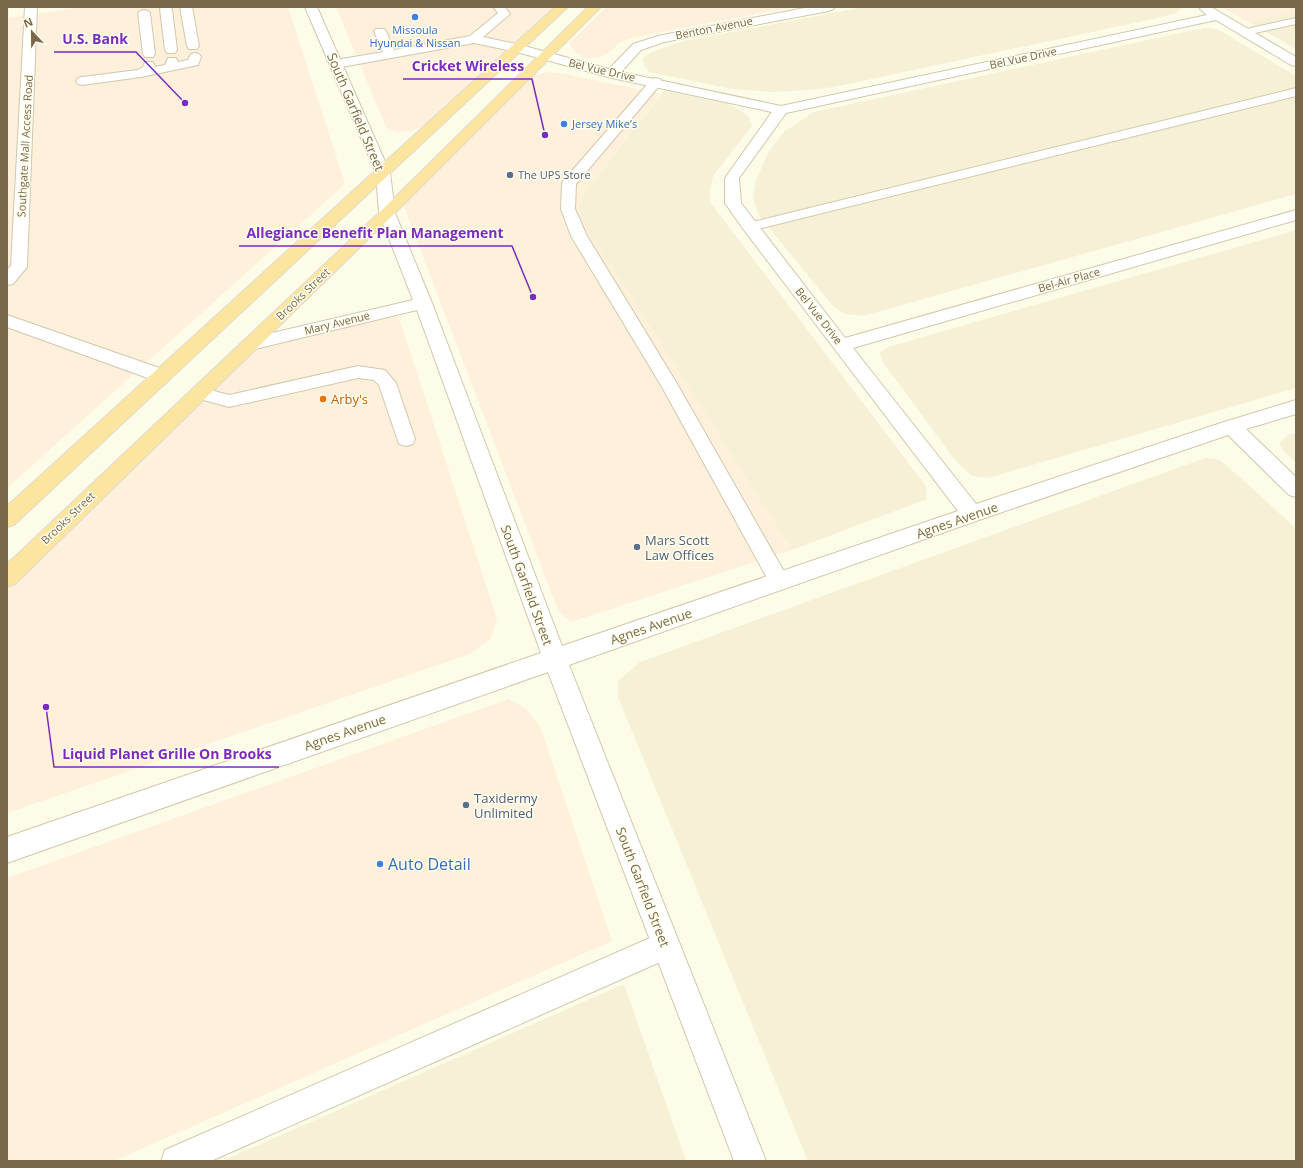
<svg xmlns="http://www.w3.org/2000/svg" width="1303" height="1168" font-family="'Open Sans',sans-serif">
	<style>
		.residential { fill: #f5f0d6 }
		.commercial { fill: #fef0db }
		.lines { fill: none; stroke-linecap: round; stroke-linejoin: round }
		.service-casing { stroke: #d0c8ac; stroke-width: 2 }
		.minor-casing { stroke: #d0c8ac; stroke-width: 2 }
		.trunk-casing { stroke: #dfdbd4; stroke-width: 2 }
		.service { fill: #fff; fill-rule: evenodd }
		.minor { fill: #fff; fill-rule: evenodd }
		.trunk { fill: #fce59e; fill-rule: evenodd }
		.shop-dot { fill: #3f7fe0; stroke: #fffeef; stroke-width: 1.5 }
		.service-dot { fill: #5c6f8a; stroke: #fffeef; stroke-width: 1.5 }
		.food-dot { fill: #e8710a; stroke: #fffeef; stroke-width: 1.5 }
		.labels { text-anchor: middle; stroke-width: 3; stroke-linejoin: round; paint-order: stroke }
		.far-street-label { font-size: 11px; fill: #79694a; stroke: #fffeef }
		.far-shop-label { font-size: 11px; fill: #366cbe; stroke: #fffeef }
		.far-service-label { font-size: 11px; fill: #4e5e75; stroke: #fffeef; text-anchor: start }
		.street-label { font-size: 13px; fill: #79694a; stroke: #fffeef }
		.food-label { font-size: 13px; fill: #c56008; stroke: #fffeef; text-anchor: start }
		.service-label { font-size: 13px; fill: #4e5e75; stroke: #fffeef; text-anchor: start }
		.near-shop-label { font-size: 16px; fill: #366cbe; stroke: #fffeef; text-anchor: start }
		.leader { fill: none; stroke: #7b2cbf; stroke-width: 1.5 }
		.callout-dot { fill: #7b2cbf; stroke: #fffeef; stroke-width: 1.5 }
		.callout-label { font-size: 14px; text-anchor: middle; font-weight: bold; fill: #7b2cbf; stroke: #fffeef; stroke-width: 3; stroke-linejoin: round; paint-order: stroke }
	</style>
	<rect width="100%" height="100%" fill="#fdfce8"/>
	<g class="residential">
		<polygon points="865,7 1179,7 1181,9 1176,13 1162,17 834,87 806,90 773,92 732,89 649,72 644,65 643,58 652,52 684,41"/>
		<polygon points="1296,12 1296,49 1249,22"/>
		<polygon points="1203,28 1211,28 1219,30 1296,76 1296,194 863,316 845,314 832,305 758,214 753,197 756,180 769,151 784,132 814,112"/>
		<polygon points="664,91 726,103 738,109 749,117 752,126 713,176 710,190 710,202 926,486 927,499 792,550 586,228 581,217 579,205 582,196"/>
		<polygon points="1296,230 1296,388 988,478 972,476 955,460 882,361 880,353 888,347"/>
		<polygon points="1296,433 1296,463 1284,451 1279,444 1288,435"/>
		<polygon points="1205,458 1220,460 1263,498 1296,529 1296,1161 808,1161 618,697 618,681 640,662"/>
		<polygon points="624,984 686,1161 222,1161"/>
	</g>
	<g class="commercial">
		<polygon points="7,7 9,7 9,18 84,7 288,7 345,184 7,488"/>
		<polygon points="336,7 553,7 422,127 410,131 397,132 386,127"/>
		<polygon points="606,7 793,7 630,38 619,43 612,50 600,57 587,58 576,53 569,43"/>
		<polygon points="1221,7 1296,7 1296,12 1249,22"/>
		<polygon points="549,72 565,74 661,94 582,196 579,205 581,217 586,228 653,330 792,550 571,622 558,610 403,204 527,78 533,75"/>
		<polygon points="398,315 497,619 491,638 470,654 7,813 7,590 250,350"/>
		<polygon points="509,699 526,709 540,726 612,941 114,1161 7,1161 7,878"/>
	</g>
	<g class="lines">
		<g class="service-casing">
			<g id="service">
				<polygon points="162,7 170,7 172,9 177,50 175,53 167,53 165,50 160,9"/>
				<polygon points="180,7 192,7 199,46 197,49 189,49 187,46"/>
				<polygon points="493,7 505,7 510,14 483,37 521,45 523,48 521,51 517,52 474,43 336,68 332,67 330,64 332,61 336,60 383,52 374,31 376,29 384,29 386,31 394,50 470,36 498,13"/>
				<polygon points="144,10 148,11 150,13 155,54 153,57 145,57 143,54 138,13 140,11"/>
				<polygon points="1296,18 1296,24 1246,35 1242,34 1240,32 1242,30"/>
				<polygon points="195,53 199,54 201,57 198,65 141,77 82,85 78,84 76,81 78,78 82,77 138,70 143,67 145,62 153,62 155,67 165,65 168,58 176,58 178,62 188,60 191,54"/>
				<polygon points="656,78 660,79 662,82 660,85 576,184 575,209 587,236 676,382 786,575 789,581 786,587 779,590 772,587 662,387 571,236 561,209 562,183 564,180 652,79"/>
				<polygon points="1296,88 1296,96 750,231 745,230 743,227 745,224"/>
				<polygon points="358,366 385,370 396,383 415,439 413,444 406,446 399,444 379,385 374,380 358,378 229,407 193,397 190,393 193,389 199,387 229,395"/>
				<polygon points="666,931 676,935 680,945 676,955 211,1161 161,1161 165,1150"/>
			</g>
		</g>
		<g class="minor-casing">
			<g id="minor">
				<polygon points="25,7 37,7 27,267 13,284 7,285 7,270 11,266"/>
				<polygon points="305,7 317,7 390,173 395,213 432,303 562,646 958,511 744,230 725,203 725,178 772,112 612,78 513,51 511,48 513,45 517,44 609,69 633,44 658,36 810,7 835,7 833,9 829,11 664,42 641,50 621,72 781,106 1207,15 1200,9 1201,7 1211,7 1296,57 1296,66 1291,65 1216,20 786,113 739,178 741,203 845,338 1296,210 1296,220 853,348 976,504 1224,422 1296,400 1296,414 1246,429 1296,477 1296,497 1289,495 1228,435 979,520 569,665 766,1161 734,1161 548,672 7,863 7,837 541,653 417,310 251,350 245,348 242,344 245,340 251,338 413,300 379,213 376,173"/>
				<polygon points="7,315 168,371 171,376 168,381 162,382 156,381 7,327"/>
			</g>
		</g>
		<g class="trunk-casing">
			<g id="trunk">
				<polygon points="555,7 568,7 14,525 7,527 7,506"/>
				<polygon points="588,7 601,7 392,216 15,584 7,587 7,564 382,210"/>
			</g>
		</g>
		<use href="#service" class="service"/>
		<use href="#minor" class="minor"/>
		<use href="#trunk" class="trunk"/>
	</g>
	<g class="shop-dot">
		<circle cx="415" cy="17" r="4"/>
		<circle cx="564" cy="124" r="4"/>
		<circle cx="380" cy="864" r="4"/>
	</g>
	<g class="service-dot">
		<circle cx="510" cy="175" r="4"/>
		<circle cx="637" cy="547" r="4"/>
		<circle cx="466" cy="805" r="4"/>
	</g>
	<circle class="food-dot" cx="323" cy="399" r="4"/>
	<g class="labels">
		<g class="far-street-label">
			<text transform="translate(714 28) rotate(-11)" y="4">Benton Avenue</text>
			<text transform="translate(1023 58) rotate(-12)" y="4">Bel Vue Drive</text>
			<text transform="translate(602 70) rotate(13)" y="4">Bel Vue Drive</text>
			<text transform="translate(25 146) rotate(-87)" y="4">Southgate Mall Access Road</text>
			<text transform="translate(1069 280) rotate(-16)" y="4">Bel-Air Place</text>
			<text transform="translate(303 294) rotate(-44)" y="4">Brooks Street</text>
			<text transform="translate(819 316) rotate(52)" y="4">Bel Vue Drive</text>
			<text transform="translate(337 323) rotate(-14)" y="4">Mary Avenue</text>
			<text transform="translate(68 518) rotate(-44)" y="4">Brooks Street</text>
		</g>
		<g class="far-shop-label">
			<text x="415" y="34">Missoula<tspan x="415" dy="13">Hyundai &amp; Nissan</tspan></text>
			<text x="572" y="128" text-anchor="start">Jersey Mike’s</text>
		</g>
		<g class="far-service-label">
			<text x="518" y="179">The UPS Store</text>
		</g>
		<g class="street-label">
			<text transform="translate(356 112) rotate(67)" y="5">South Garfield Street</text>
			<text transform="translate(957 520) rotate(-19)" y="5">Agnes Avenue</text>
			<text transform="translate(527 585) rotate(70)" y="5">South Garfield Street</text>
			<text transform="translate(651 626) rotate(-19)" y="5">Agnes Avenue</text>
			<text transform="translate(345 732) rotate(-19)" y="5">Agnes Avenue</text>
			<text transform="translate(643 887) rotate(69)" y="5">South Garfield Street</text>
		</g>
		<g class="food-label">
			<text x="331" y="404">Arby's</text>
		</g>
		<g class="service-label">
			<text x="645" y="545">Mars Scott<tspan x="645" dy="15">Law Offices</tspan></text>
			<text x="474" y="803">Taxidermy<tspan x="474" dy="15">Unlimited</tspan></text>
		</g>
		<g class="near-shop-label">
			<text x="388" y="870">Auto Detail</text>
		</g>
	</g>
	<path class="leader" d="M185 103L136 52H54M545 135L532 79H403M533 297L512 246H239M46 707L54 767H279"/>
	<g class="callout-dot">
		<circle cx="185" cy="103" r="4"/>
		<circle cx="545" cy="135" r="4"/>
		<circle cx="533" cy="297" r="4"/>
		<circle cx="46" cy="707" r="4"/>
	</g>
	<g class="callout-label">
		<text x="95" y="44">U.S. Bank</text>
		<text x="468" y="71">Cricket Wireless</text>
		<text x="375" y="238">Allegiance Benefit Plan Management</text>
		<text x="167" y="759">Liquid Planet Grille On Brooks</text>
	</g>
	<rect width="1303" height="1168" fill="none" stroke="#79694a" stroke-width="16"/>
	<g transform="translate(32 32) rotate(338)" stroke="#fffeef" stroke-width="3" paint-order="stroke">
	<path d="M0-3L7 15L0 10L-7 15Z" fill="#79694a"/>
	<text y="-6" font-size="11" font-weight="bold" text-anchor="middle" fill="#79694a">N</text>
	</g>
</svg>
